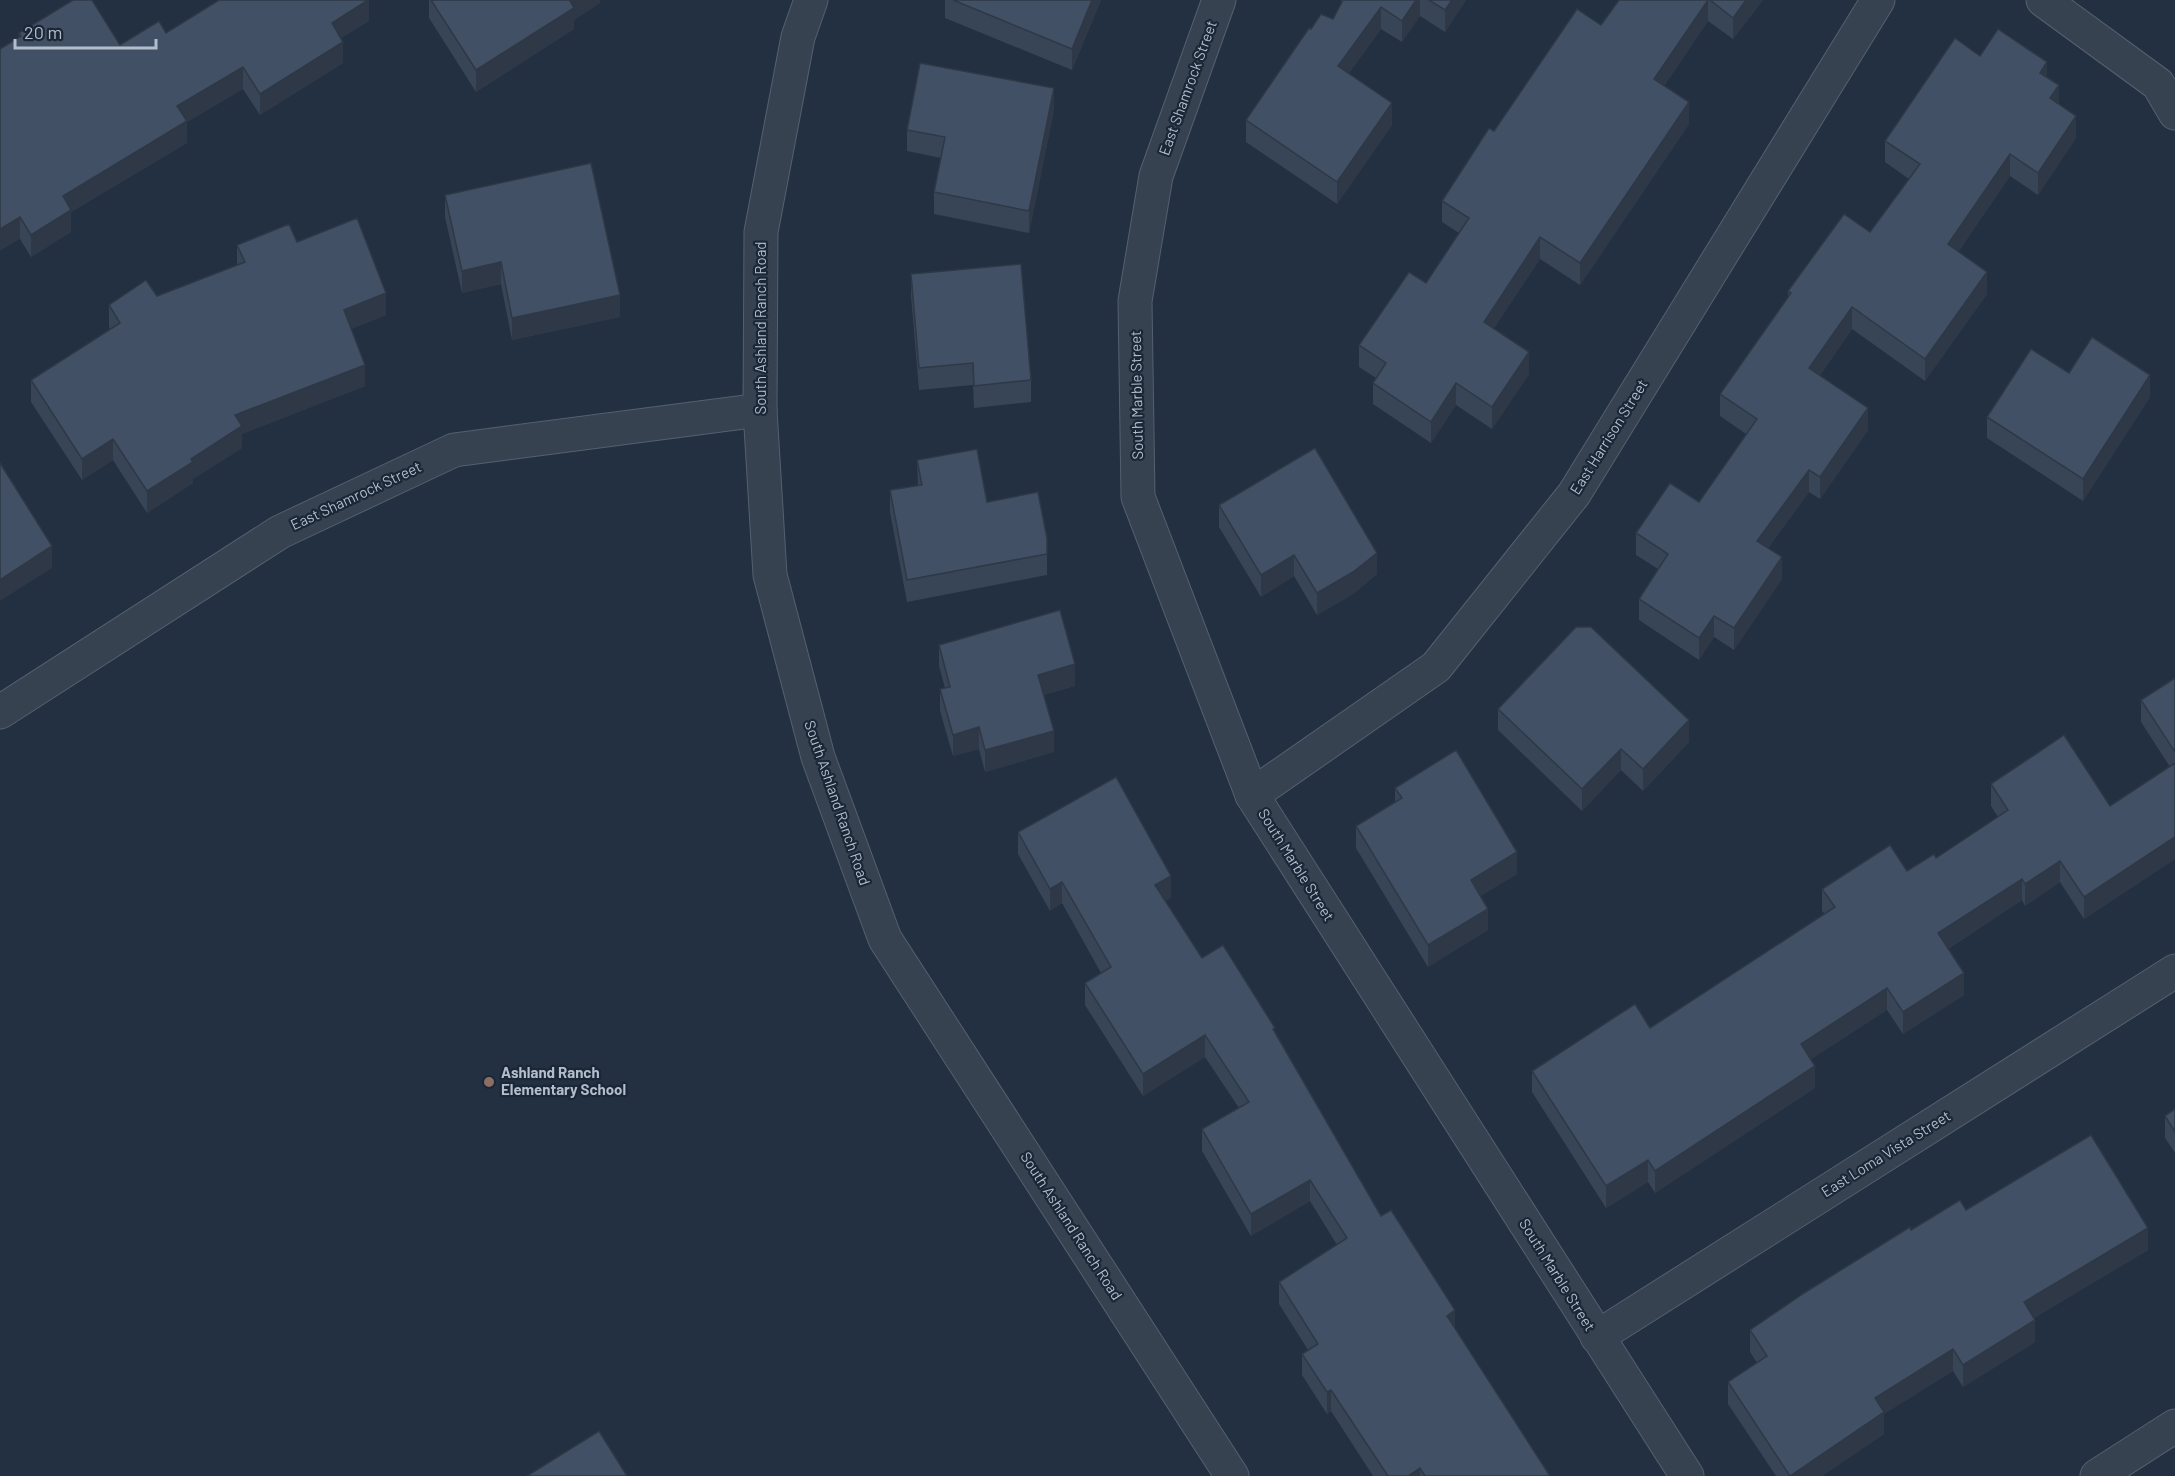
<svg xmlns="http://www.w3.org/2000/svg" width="2175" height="1476" font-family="Barlow,sans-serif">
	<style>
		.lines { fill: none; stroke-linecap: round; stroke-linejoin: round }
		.minor-casing { stroke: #55606f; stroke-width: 35 }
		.minor { stroke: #374251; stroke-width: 33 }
		.wall { fill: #384556 }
		.shaded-wall { fill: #2e3846 }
		.building { fill: #415064; stroke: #2e3846; stroke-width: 1.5 }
		.education-dot { fill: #8d6e63; stroke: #1b2736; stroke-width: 2 }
		.labels { text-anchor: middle; stroke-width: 4.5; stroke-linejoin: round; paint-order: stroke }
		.street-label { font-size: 15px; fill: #b3bdcc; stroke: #1b2736 }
		.poi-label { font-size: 15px; font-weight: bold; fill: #b3bdcc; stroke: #1b2736; text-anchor: start }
	</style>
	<rect width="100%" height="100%" fill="#223042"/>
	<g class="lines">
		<g class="minor-casing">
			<g id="minor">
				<polyline points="811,0 798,37 761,232 760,410 770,575 818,757 885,939 1232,1476"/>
				<polyline points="1219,0 1156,176 1135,301 1138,497 1252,795 1687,1476"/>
				<polyline points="2043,0 2158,84 2175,113"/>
				<polyline points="0,712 280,532 454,450 760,410"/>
				<polyline points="1252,795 1436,667 1574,494 1878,0"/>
				<polyline points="1597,1337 2175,971"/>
				<polyline points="2097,1476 2175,1426"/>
			</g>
		</g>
		<use href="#minor" class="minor"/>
	</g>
	<g class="wall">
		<polygon points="218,0 369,0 369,21 341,38 343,63 260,115 243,89 187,122 187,143 71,212 71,232 31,257 20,239 19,33 120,45 166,33"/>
		<polygon points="429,0 600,0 600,3 574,20 574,29 476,92 429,18"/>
		<polygon points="945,0 1101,0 1072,70 945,18"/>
		<polygon points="1341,0 1466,0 1445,32 1420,16 1402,42 1381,29 1349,73 1392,125 1337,204 1246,142 1246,120 1311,29 1333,19 1341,4"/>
		<polygon points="1619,0 1763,0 1733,39 1708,21 1664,86 1689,124 1580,285 1540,259 1494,328 1529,374 1492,429 1456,405 1431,443 1373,404 1373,383 1376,378 1359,367 1359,345 1426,283 1459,233 1442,222 1442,201 1494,131 1601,25"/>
		<polygon points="1980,56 2047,78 2059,104 2076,138 2038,195 2010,176 1958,252 1987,294 1925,381 1852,329 1820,375 1868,430 1820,499 1809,492 1768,548 1782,579 1734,650 1714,637 1699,660 1639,620 1639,599 1658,569 1636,555 1636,533 1699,502 1746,434 1720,416 1720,394 1788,298 1788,291 1870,232 1909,179 1885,162 1885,141"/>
		<polygon points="1054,110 1029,233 934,214 934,192 941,158 907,151 907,130"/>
		<polygon points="445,195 620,317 512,340 501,284 462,293 445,217"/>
		<polygon points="297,242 386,315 351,329 365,386 242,434 242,448 193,479 193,483 147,513 113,460 82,480 31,402 31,380 110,329 109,327 109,305 157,296 237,265 237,245"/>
		<polygon points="911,274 1031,380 1031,402 974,408 973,385 919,390 911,296"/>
		<polygon points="2069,373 2150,397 2083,501 1987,438 1987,417"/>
		<polygon points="917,460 1047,538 1047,575 907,602 890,512 890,490 918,486"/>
		<polygon points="1219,505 1377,574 1353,594 1317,615 1294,576 1261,597 1219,527"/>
		<polygon points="939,645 1075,686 1043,695 1054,752 985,772 979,749 953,756 940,711 940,689 945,688 939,666"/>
		<polygon points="2175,678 2175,859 2084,919 2060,882 2025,906 2022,900 1948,949 1964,995 1903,1034 1887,1010 1811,1059 1815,1088 1655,1193 1648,1182 1606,1208 1532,1092 1532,1071 1650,1028 1825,914 1822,911 1822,889 1907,871 1936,858 1998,817 1991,806 1991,784 2110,806 2170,767 2141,722 2141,700"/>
		<polygon points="1498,709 1689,742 1643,791 1621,770 1582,811 1498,730"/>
		<polygon points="1395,788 1517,874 1480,896 1488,930 1428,967 1356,848 1356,826 1395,802"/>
		<polygon points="1018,832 1171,898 1165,901 1202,958 1275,1032 1381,1216 1550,1476 1373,1476 1331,1411 1327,1414 1302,1375 1302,1354 1308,1350 1279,1304 1279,1282 1337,1245 1310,1201 1251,1236 1202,1151 1202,1129 1239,1108 1205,1057 1143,1096 1085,1005 1085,983 1101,973 1062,903 1050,911 1018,854"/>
		<polygon points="2175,1109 2175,1153 2165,1138 2165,1116"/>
		<polygon points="1911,1230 2148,1250 2034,1318 2035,1342 1963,1387 1953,1371 1884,1414 1884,1434 1822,1476 1776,1476 1728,1404 1728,1382 1757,1363 1750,1352 1750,1330"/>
	</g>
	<g class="shaded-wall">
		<polygon points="368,0 369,0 369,21 332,44 332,23"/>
		<polygon points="572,0 600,0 600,3 574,20 574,29 476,92 476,70"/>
		<polygon points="1092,0 1101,0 1072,70 1072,49"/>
		<polygon points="1416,0 1420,0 1420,16 1402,42 1402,21"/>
		<polygon points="1452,0 1466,0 1445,32 1445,10"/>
		<polygon points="1708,0 1708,21 1654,101 1654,79"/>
		<polygon points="1746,0 1763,0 1733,39 1733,18"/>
		<polygon points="1381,7 1381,29 1338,88 1338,66"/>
		<polygon points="343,42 343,63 260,115 260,94"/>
		<polygon points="2047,62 2047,84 2040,73"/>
		<polygon points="243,67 243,89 187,122 187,143 71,212 71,232 31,257 31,235 63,196 177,106"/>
		<polygon points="2059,85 2059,107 2050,98"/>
		<polygon points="1054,88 1054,110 1029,233 1029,211"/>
		<polygon points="1689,102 1689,124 1580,285 1580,263"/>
		<polygon points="1392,103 1392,125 1337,204 1337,182"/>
		<polygon points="2076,116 2076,138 2038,195 2038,173"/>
		<polygon points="2010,154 2010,176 1948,266 1948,244"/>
		<polygon points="20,217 20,239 0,251 0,229"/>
		<polygon points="1540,237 1540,259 1484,343 1484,322"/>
		<polygon points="501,262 501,284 462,293 462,271"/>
		<polygon points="1987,272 1987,294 1925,381 1925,359"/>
		<polygon points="386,293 386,315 344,332 344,310"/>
		<polygon points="620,295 620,317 512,340 512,318"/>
		<polygon points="1852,307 1852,329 1809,390 1809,368"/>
		<polygon points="1529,352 1529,374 1492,429 1492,407"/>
		<polygon points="365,365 365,386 242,434 242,448 193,479 193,483 147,513 147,491 191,459 235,415"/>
		<polygon points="2150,375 2150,397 2083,501 2083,479"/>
		<polygon points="1456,383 1456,405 1431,443 1431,422"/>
		<polygon points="1868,408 1868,430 1820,499 1820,477"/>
		<polygon points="113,439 113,460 82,480 82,459"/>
		<polygon points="1809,470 1809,492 1757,562 1757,541"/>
		<polygon points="52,546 52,568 0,601 0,580"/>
		<polygon points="1377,553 1377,574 1353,594 1317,615 1317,593"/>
		<polygon points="1294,555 1294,576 1261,597 1261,575"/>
		<polygon points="1782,557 1782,579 1734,650 1734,628"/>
		<polygon points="1714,616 1714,637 1699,660 1699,638"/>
		<polygon points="1075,664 1075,686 1038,696 1038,675"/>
		<polygon points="1689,720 1689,742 1643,791 1643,769"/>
		<polygon points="979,727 979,749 953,756 953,735"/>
		<polygon points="1054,731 1054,752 985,772 985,750"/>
		<polygon points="1621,749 1621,770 1582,811 1582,789"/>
		<polygon points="2175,837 2175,859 2084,919 2084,897"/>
		<polygon points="1517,852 1517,874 1471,902 1471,880"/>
		<polygon points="2060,861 2060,882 2025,906 2025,884"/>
		<polygon points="1171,876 1171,898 1155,907 1155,885"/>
		<polygon points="2022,879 2022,900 1938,955 1938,933"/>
		<polygon points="1062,882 1062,903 1050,911 1050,889"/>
		<polygon points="1488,909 1488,930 1428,967 1428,945"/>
		<polygon points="1964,973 1964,995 1903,1034 1903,1012"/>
		<polygon points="1887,988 1887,1010 1801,1066 1801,1044"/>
		<polygon points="1205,1035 1205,1057 1143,1096 1143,1074"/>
		<polygon points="1815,1066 1815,1088 1655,1193 1655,1171"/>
		<polygon points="1648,1160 1648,1182 1606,1208 1606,1186"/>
		<polygon points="1310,1180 1310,1201 1251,1236 1251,1214"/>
		<polygon points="2148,1228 2148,1250 2024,1324 2024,1302"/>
		<polygon points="1455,1310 1455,1332 1447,1316"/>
		<polygon points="2035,1320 2035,1342 1963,1387 1963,1365"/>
		<polygon points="1953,1349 1953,1371 1884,1414 1884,1434 1822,1476 1790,1476 1875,1398"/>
		<polygon points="1331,1390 1331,1411 1327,1414 1327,1392"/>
		<polygon points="1420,1468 1420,1476 1408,1476"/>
	</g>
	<g class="building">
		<polygon points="73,0 92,0 120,45 159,21 166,33 219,0 368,0 332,23 343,42 260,94 243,67 177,106 187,121 63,196 71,210 31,235 20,217 0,229 0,49 21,36 19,33"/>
		<polygon points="431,0 572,0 570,1 574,8 476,70"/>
		<polygon points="953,0 1092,0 1072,49"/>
		<polygon points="1343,0 1416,0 1402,21 1381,7 1338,66 1392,103 1337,182 1246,120 1309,28 1311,29 1321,14 1333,19"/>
		<polygon points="1429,0 1452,0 1445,10"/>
		<polygon points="1619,0 1708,0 1654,79 1689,102 1580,263 1540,237 1484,322 1529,352 1492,407 1456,383 1431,422 1373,383 1386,363 1359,345 1409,272 1426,283 1469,218 1442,201 1489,128 1494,131 1577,9 1601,25"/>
		<polygon points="1710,0 1746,0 1733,18"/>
		<polygon points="1998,29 2047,62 2040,73 2059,85 2050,98 2076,116 2038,173 2010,154 1948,244 1987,272 1925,359 1852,307 1809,368 1868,408 1820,477 1809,470 1757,541 1782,557 1734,628 1714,616 1699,638 1639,599 1668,554 1636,533 1670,483 1699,502 1757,419 1720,394 1791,293 1788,291 1844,214 1870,232 1920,164 1885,141 1955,38 1980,56"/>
		<polygon points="920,63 1054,88 1029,211 934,192 945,137 907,130"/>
		<polygon points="591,163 620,295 512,318 501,262 462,271 445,195"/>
		<polygon points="357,218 386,293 344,310 365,365 235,415 242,426 191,459 193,462 147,491 113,439 82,459 31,380 120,323 109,305 146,280 157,296 245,262 237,245 289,224 297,242"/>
		<polygon points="1021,264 1031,380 974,386 973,363 919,368 911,274"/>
		<polygon points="2092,337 2150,375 2083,479 1987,417 2031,349 2069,373"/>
		<polygon points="1315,448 1377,553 1353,572 1317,593 1294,555 1261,575 1219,505"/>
		<polygon points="977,449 987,502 1038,492 1047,538 1047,554 907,580 890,490 922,485 917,460"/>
		<polygon points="0,463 52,546 0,580"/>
		<polygon points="1060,610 1075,664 1038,675 1054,731 985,750 979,727 953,735 940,689 950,687 939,645"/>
		<polygon points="1576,627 1591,627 1689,720 1643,769 1621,749 1582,789 1498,709"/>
		<polygon points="2175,678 2175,752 2141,700"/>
		<polygon points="2064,735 2110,806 2175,763 2175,837 2084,897 2060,861 2025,884 2022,879 1938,933 1964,973 1903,1012 1887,988 1801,1044 1815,1066 1655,1171 1648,1160 1606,1186 1532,1071 1635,1004 1650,1028 1835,907 1822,889 1890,845 1907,871 1934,854 1936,858 2008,810 1991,784"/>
		<polygon points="1456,750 1517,852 1471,880 1488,909 1428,945 1356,826 1402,798 1395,788"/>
		<polygon points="1116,777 1171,876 1155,885 1202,958 1223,945 1275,1028 1273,1029 1381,1216 1391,1210 1455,1310 1447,1316 1550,1476 1425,1476 1420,1468 1408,1476 1388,1476 1331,1390 1327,1392 1302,1354 1318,1344 1279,1282 1347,1238 1310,1180 1251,1214 1202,1129 1249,1102 1205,1035 1143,1074 1085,983 1111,967 1062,882 1050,889 1018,832"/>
		<polygon points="2175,1109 2175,1132 2165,1116"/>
		<polygon points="2091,1135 2148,1228 2024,1302 2035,1320 1963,1365 1953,1349 1875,1398 1884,1412 1790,1476 1728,1382 1767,1356 1750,1330 1804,1293 1910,1227 1911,1230 1960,1200 1966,1210"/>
		<polygon points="599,1431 627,1476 527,1476"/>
	</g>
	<circle class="education-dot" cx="489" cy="1082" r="6"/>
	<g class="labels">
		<g class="street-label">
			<text transform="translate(1188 88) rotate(-70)" y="5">East Shamrock Street</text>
			<text transform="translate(761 328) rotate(-90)" y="5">South Ashland Ranch Road</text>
			<text transform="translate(1137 395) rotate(-91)" y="5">South Marble Street</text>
			<text transform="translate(1609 437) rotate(-58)" y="5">East Harrison Street</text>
			<text transform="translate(356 496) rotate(-25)" y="5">East Shamrock Street</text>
			<text transform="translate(837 803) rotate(71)" y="5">South Ashland Ranch Road</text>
			<text transform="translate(1296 865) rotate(58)" y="5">South Marble Street</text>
			<text transform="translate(1886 1154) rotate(-32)" y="5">East Loma Vista Street</text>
			<text transform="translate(1071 1226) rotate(57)" y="5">South Ashland Ranch Road</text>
			<text transform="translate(1557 1275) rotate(58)" y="5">South Marble Street</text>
		</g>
		<g class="poi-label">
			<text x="501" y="1078">Ashland Ranch<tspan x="501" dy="17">Elementary School</tspan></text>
		</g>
	</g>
	<path d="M15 39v9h141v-9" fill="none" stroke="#b3bdcc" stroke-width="3"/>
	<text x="24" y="39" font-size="18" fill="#b3bdcc" stroke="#1b2736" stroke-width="4.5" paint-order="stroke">20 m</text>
</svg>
